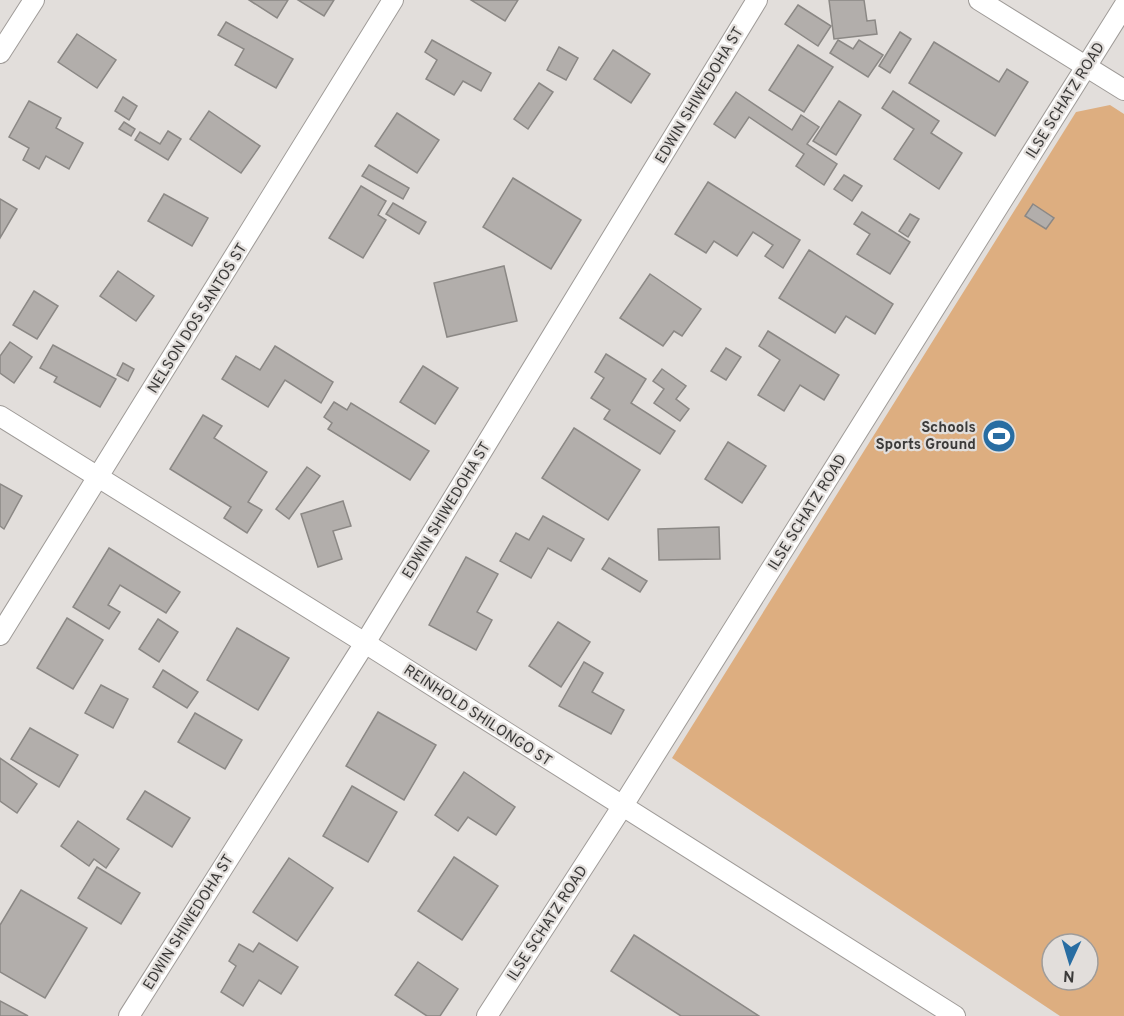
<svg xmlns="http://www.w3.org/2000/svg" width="1124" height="1016" font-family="Overpass,sans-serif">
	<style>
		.green { fill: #ddae80; fill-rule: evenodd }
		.building { fill: #b2aeab; stroke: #8b8885; stroke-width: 1.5 }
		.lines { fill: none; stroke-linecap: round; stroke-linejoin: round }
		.street-casing { stroke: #9f9b98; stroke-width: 22 }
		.street { stroke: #fff; stroke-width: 20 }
		.labels { text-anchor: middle; stroke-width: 4.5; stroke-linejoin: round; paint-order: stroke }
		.street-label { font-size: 15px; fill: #3b3a39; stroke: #e2dedb }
		.poi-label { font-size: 15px; font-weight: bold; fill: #3b3a39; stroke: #e2dedb; text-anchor: end }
	</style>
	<rect width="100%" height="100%" fill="#e2dedb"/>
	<path class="green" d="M 1110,105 L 1124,114 L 1124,1016 L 1060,1016 L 672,758 L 1076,112 ZM 1052,944 L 1088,944 L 1088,980 L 1052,980 Z"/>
	<g class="building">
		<polygon points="249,0 288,0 277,18"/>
		<polygon points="298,0 334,0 324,16"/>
		<polygon points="471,0 518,0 505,21"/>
		<polygon points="829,0 864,0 867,21 875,20 877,34 834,39"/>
		<polygon points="798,5 831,26 818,46 785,24"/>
		<polygon points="226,22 293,59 276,88 235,65 244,49 218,35"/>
		<polygon points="900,32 911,39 890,73 879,66"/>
		<polygon points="77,34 116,60 97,88 58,62"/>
		<polygon points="432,40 491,73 481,91 463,81 454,95 426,79 437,60 425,52"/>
		<polygon points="838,40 853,49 859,40 883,55 868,77 830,53"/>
		<polygon points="934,42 999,82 1007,69 1028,82 995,136 909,83"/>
		<polygon points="798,45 833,67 804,112 769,90"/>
		<polygon points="559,47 578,58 566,80 547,70"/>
		<polygon points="613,50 650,74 631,103 594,79"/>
		<polygon points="539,83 553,92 528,129 514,119"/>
		<polygon points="893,91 939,121 931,133 962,153 939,189 894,159 914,129 882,108"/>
		<polygon points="736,92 792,130 801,115 819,127 807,144 837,164 824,185 796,166 804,154 749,117 735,138 714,124"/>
		<polygon points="123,97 137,106 129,120 115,111"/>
		<polygon points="29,101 61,118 56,128 83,143 69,169 46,156 39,169 23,160 29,148 9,137"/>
		<polygon points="839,101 861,115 836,155 813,141"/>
		<polygon points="209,111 260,146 241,173 190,139"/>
		<polygon points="397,113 439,140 417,173 375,146"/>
		<polygon points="124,122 135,129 131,136 119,129"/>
		<polygon points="168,131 181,139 168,160 135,140 140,132 160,144"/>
		<polygon points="369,165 409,188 403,199 362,176"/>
		<polygon points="844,175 862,186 852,201 834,189"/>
		<polygon points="513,178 581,220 551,269 483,227"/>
		<polygon points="708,182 800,240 783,268 765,256 773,245 753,232 737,256 714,241 706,253 675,234"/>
		<polygon points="361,186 386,201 378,215 386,220 363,258 329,238"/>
		<polygon points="164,194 208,218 192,246 148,221"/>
		<polygon points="0,199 17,209 0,238"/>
		<polygon points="393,203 426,222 419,234 386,214"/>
		<polygon points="1033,204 1054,218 1046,229 1025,216"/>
		<polygon points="862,212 910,242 890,274 857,254 870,234 854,224"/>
		<polygon points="910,214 919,219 908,237 899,231"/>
		<polygon points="809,250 893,304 875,334 846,316 835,333 779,298"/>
		<polygon points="504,266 517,321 447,337 434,283"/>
		<polygon points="118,271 154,296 136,321 100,296"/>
		<polygon points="650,274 701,309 682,336 674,331 663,346 620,318"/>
		<polygon points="34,291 58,306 37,339 13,325"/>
		<polygon points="768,331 839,375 824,400 800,385 784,411 758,395 780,360 759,346"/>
		<polygon points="10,342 32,357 14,383 0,373 0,356"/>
		<polygon points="53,345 116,379 100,407 54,382 57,377 40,368"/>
		<polygon points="275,346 333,382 321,403 285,380 268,407 222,379 236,356 260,370"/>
		<polygon points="726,348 741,357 726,380 711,371"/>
		<polygon points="606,354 646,379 631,403 675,431 660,454 604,419 610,410 591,398 604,378 595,372"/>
		<polygon points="123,363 134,369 128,381 117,375"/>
		<polygon points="423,366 458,388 435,424 400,402"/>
		<polygon points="662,369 686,386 676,399 689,409 680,421 654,403 664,389 653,381"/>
		<polygon points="334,402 347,410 351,403 429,451 410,480 328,429 332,423 324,417"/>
		<polygon points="203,415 222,426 214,438 267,472 248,502 262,510 247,533 224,518 231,507 170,469"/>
		<polygon points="574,428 640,470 608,520 542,478"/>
		<polygon points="728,442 766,466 742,503 705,479"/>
		<polygon points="307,467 320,476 289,519 276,509"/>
		<polygon points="0,484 22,496 4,529 0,526"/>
		<polygon points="343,501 351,526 333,531 342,559 318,567 301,514"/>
		<polygon points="543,516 584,539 571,561 548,548 531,578 500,561 516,533 529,540"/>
		<polygon points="719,527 720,559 659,560 658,529"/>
		<polygon points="109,548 180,592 166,613 120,585 108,605 120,612 109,629 73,607"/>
		<polygon points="466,557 498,574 477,612 492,620 476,650 429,625"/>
		<polygon points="609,558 647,581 640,592 602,569"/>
		<polygon points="67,618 103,640 73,689 37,668"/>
		<polygon points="158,619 178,632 159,662 139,649"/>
		<polygon points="558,622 590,642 561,687 529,666"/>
		<polygon points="237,628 289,658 258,710 207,680"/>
		<polygon points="584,662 603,673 592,692 624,710 611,734 559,706"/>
		<polygon points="163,670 198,692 187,708 153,687"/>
		<polygon points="101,685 128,699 113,728 85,713"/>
		<polygon points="378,712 436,745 404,800 346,766"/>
		<polygon points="195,713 242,740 225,769 178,742"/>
		<polygon points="30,728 78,755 59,787 11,759"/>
		<polygon points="0,758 37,784 17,813 0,801"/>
		<polygon points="464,772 515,807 496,835 468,817 458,831 435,815"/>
		<polygon points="352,786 397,812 368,862 323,836"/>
		<polygon points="145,791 190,818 172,847 127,819"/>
		<polygon points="78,821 119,849 106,868 94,859 89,866 61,846"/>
		<polygon points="454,857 498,886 462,940 418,911"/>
		<polygon points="289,858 333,888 297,941 253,912"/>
		<polygon points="97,867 140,893 121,924 78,898"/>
		<polygon points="21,890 87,928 45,998 0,972 0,925"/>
		<polygon points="634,935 759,1016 681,1016 611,971"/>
		<polygon points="259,943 298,967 281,994 259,980 243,1006 221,992 236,966 229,961 239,944 253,952"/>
		<polygon points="418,962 458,989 440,1016 427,1016 395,995"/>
		<polygon points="0,1001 28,1016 0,1016"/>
	</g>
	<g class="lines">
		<g class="street-casing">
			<g id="street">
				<polyline points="979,0 1124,90"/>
				<polyline points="0,53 34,0"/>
				<polyline points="0,416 365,643 955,1016"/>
				<polyline points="0,635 393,0"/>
				<polyline points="129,1016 365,643 757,0"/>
				<polyline points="487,1016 622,807 1124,6"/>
			</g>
		</g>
		<use href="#street" class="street"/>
	</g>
	<defs>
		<g id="stadium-disc" transform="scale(1.725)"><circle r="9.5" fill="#286da2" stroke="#e2dedb"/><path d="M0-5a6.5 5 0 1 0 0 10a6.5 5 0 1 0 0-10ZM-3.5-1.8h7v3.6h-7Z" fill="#fff"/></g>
	</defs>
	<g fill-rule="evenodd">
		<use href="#stadium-disc" x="999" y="436"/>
	</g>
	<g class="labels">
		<g class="street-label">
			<text transform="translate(699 95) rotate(-59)" y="5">EDWIN SHIWEDOHA ST</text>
			<text transform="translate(1065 100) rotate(-58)" y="5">ILSE SCHATZ ROAD</text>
			<text transform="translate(197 318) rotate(-58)" y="5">NELSON DOS SANTOS ST</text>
			<text transform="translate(446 510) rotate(-59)" y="5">EDWIN SHIWEDOHA ST</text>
			<text transform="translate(807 512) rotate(-58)" y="5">ILSE SCHATZ ROAD</text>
			<text transform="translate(478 715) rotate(33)" y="5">REINHOLD SHILONGO ST</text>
			<text transform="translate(188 922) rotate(-58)" y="5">EDWIN SHIWEDOHA ST</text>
			<text transform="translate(547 923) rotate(-57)" y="5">ILSE SCHATZ ROAD</text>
		</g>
		<g class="poi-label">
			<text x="976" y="432">Schools<tspan x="976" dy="17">Sports Ground</tspan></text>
		</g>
	</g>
	<g transform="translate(1070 962) rotate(184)"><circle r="28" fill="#e2dedb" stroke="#9f9c9a" stroke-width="1.5"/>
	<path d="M0-4.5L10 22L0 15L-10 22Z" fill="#286da2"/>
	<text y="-9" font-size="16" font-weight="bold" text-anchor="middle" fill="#3b3a39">N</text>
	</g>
</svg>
